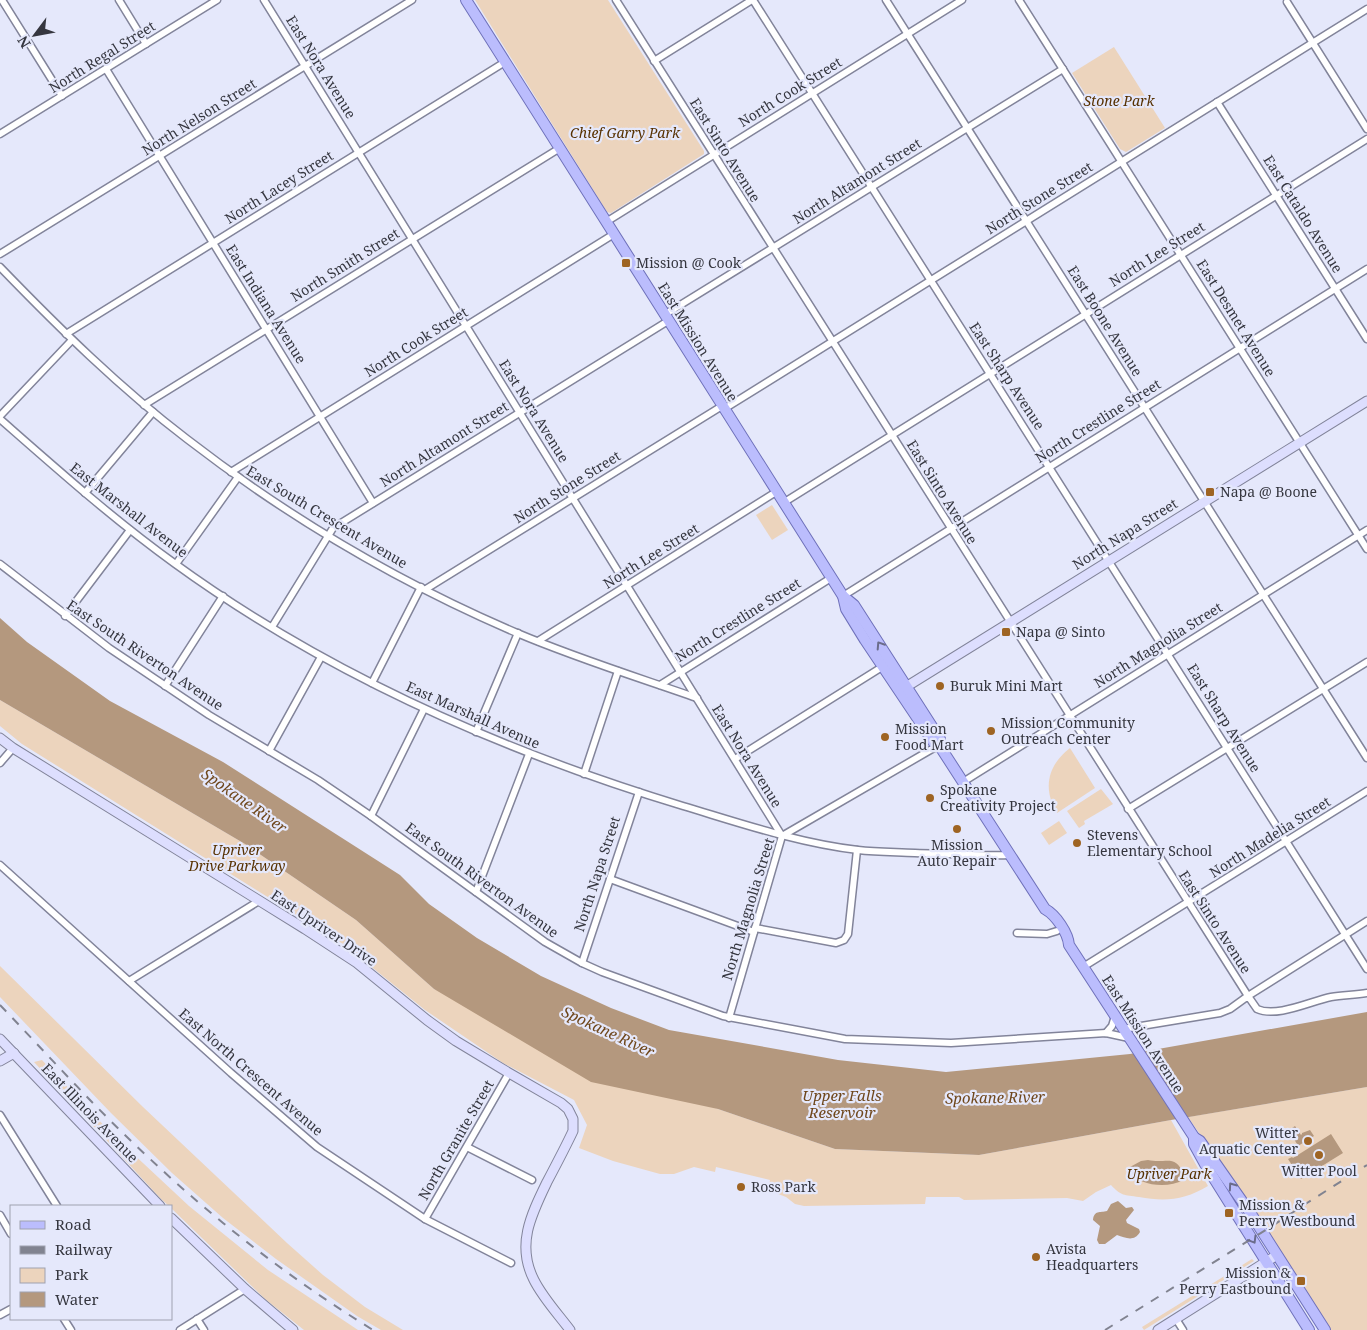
<svg xmlns="http://www.w3.org/2000/svg" width="1367" height="1330" font-family="'Noto Serif',serif">
	<style>
		.green { fill: #ecd4bd }
		.water { fill: #b4987e }
		.lines { fill: none; stroke-linecap: round; stroke-linejoin: round }
		.street-casing { stroke: #82849a; stroke-width: 9 }
		.secondary-casing { stroke: #82849a; stroke-width: 11 }
		.primary-casing { stroke: #6f71ba; stroke-width: 12 }
		.street { stroke: #fff; stroke-width: 6 }
		.secondary { stroke: #dddefe; stroke-width: 9 }
		.primary { stroke: #bbbdfd; stroke-width: 10 }
		.rail { stroke: #818390; stroke-width: 2; stroke-dasharray: 9 9; stroke-linecap: butt }
		.oneway { stroke: #6b6c8b }
		.poi-dot { fill: #9e6423; stroke: #e5e8fb; stroke-width: 2 }
		.labels { text-anchor: middle; stroke-width: 4.5; stroke-linejoin: round; paint-order: stroke }
		.street-label { font-size: 14px; fill: #35363f; stroke: #e5e8fb }
		.park-label { font-size: 14px; font-style: italic; fill: #573101; stroke: #e5e8fb }
		.poi-label { font-size: 14px; fill: #35363f; stroke: #e5e8fb; text-anchor: start }
		.water-label { font-size: 15px; font-style: italic; fill: #6f471c; stroke: #e5e8fb }
	</style>
	<rect width="100%" height="100%" fill="#e5e8fb"/>
	<g class="green">
		<polygon points="475,0 608,0 704,151 704,154 611,213 607,212"/>
		<polygon points="1114,47 1165,128 1126,152 1120,149 1072,73"/>
		<polygon points="772,505 788,530 772,540 756,515"/>
		<path d="M 0,700 L 245,844 L 356,920 L 434,989 L 718,1109 L 835,1149 L 979,1155 L 1171,1120 L 1208,1186 C 1185,1200 1165,1202 1139,1197 C 1124,1195 1121,1196 1111,1185 L 1096,1192 L 1083,1201 L 1067,1198 L 964,1200 L 959,1197 L 926,1197 L 925,1204 L 804,1206 L 795,1204 L 786,1197 L 768,1190 L 770,1180 L 716,1167 L 715,1172 L 694,1167 L 674,1174 L 660,1174 L 613,1161 L 579,1148 L 587,1125 L 574,1100 L 503,1063 L 425,1010 L 343,944 L 22,744 L 0,726 Z"/>
		<path d="M 1070,748 L 1095,788 L 1057,813 C 1042,788 1048,765 1070,748 Z"/>
		<polygon points="1101,789 1113,804 1084,821 1085,824 1079,828 1067,811"/>
		<polygon points="1059,821 1067,833 1049,845 1041,833"/>
		<polygon points="0,966 143,1107 287,1243 323,1275 365,1307 403,1330 381,1330 357,1316 276,1259 223,1218 172,1173 111,1113 0,997"/>
		<polygon points="42,1060 113,1135 189,1206 268,1270 358,1330 304,1330 265,1299 171,1208 171,1206 169,1206 161,1199 34,1062"/>
		<polygon points="1367,1087 1367,1330 1329,1330 1267,1231 1188,1117"/>
		<polygon points="1252,1259 1254,1261 1144,1330 1142,1327"/>
	</g>
	<g class="water">
		<polygon points="0,618 27,642 110,701 223,762 400,875 429,904 477,938 541,976 611,1008 669,1030 838,1060 946,1072 1130,1054 1367,1012 1367,1087 1171,1120 979,1155 835,1149 718,1109 591,1082 434,989 356,920 245,844 0,700"/>
		<polygon points="1295,1126 1301,1135 1302,1134 1302,1133 1310,1130 1314,1136 1298,1146 1289,1130"/>
		<polygon points="1331,1134 1343,1153 1301,1179 1288,1159 1292,1157 1293,1158"/>
		<path d="M 1148,1160 C 1167,1164 1175,1153 1184,1175 L 1183,1180 C 1168,1189 1138,1186 1129,1171 L 1130,1167 L 1141,1161 Z"/>
		<path d="M 1118,1201 L 1126,1208 L 1132,1207 L 1134,1210 L 1126,1220 L 1127,1223 L 1139,1229 L 1140,1232 C 1134,1242 1126,1238 1117,1235 L 1105,1244 L 1099,1244 L 1097,1240 L 1100,1226 L 1093,1220 C 1094,1210 1100,1213 1107,1211 L 1111,1204 Z"/>
	</g>
	<g class="lines">
		<g class="street-casing">
			<g id="street">
				<polyline points="2,0 62,96"/>
				<polyline points="119,0 146,44"/>
				<polyline points="264,0 782,836"/>
				<polyline points="616,0 1248,996 1367,921"/>
				<polyline points="753,0 1367,969"/>
				<polyline points="886,0 1367,758"/>
				<polyline points="1019,0 1367,549"/>
				<polyline points="1287,2 1367,129"/>
				<polyline points="654,61 752,0"/>
				<polyline points="106,69 373,503"/>
				<polyline points="1217,102 1367,339"/>
				<polyline points="0,134 217,0"/>
				<polyline points="606,222 962,0"/>
				<polyline points="0,254 412,0"/>
				<path d="M 0,267 C 59,328 120,388 187,439 C 288,517 400,583 517,633 C 576,658 637,677 697,698"/>
				<polyline points="664,315 1063,69"/>
				<polyline points="66,334 505,62"/>
				<polyline points="144,405 560,148"/>
				<polyline points="724,409 1367,9"/>
				<polyline points="0,416 72,340"/>
				<path d="M 0,419 C 57,469 113,519 174,563 C 328,675 502,751 683,806 C 740,823 798,843 858,850 C 877,852 896,852 915,853 C 947,854 979,856 1011,855"/>
				<polyline points="231,472 614,234"/>
				<polyline points="85,493 153,412"/>
				<polyline points="783,503 1367,139"/>
				<polyline points="0,564 109,648 209,715 318,780 371,816 545,942 582,963 602,972 723,1016 845,1039 951,1043 1106,1033 1129,1038"/>
				<polyline points="176,564 238,477"/>
				<polyline points="426,589 722,406"/>
				<polyline points="843,596 1367,269"/>
				<polyline points="65,616 130,530"/>
				<polyline points="272,627 333,528 668,321"/>
				<polyline points="538,641 776,492"/>
				<polyline points="372,683 421,587"/>
				<polyline points="660,685 831,578"/>
				<polyline points="165,686 223,596"/>
				<polyline points="476,732 518,633"/>
				<polyline points="269,751 321,657"/>
				<polyline points="735,759 882,667"/>
				<polyline points="0,763 13,748"/>
				<polyline points="584,774 618,671"/>
				<polyline points="963,782 1367,530"/>
				<polyline points="1128,809 1367,662"/>
				<polyline points="371,816 424,709"/>
				<polyline points="0,865 231,1073 317,1147 425,1219 511,1263"/>
				<polyline points="610,879 754,932"/>
				<polyline points="476,892 529,754"/>
				<polyline points="755,928 836,943 844,940 848,934 857,850"/>
				<polyline points="1017,933 1047,934 1057,931"/>
				<polyline points="582,963 639,792"/>
				<polyline points="1083,967 1367,791"/>
				<polyline points="129,981 259,901"/>
				<polyline points="729,1018 782,836 939,745"/>
				<path d="M 1123,1029 L 1220,1013 L 1230,1009 L 1248,996 L 1257,1009 C 1277,1018 1311,1001 1331,997 C 1343,995 1355,995 1367,993"/>
				<polyline points="1106,1033 1112,1026 1115,1016"/>
				<polyline points="0,1115 57,1206"/>
				<polyline points="467,1147 532,1180"/>
				<polyline points="0,1215 11,1234"/>
				<polyline points="425,1219 509,1073"/>
				<polyline points="0,1315 11,1309"/>
				<polyline points="64,1319 71,1330"/>
				<polyline points="197,1319 204,1330"/>
				<polyline points="1176,1319 1183,1330"/>
				<polyline points="180,1330 245,1289"/>
			</g>
		</g>
		<g class="secondary-casing">
			<g id="secondary">
				<polyline points="901,690 1367,401"/>
				<path d="M 0,738 L 13,748 L 305,929 L 357,963 L 427,1020 L 456,1041 L 509,1073 L 561,1103 L 568,1109 L 573,1119 L 573,1131 C 565,1148 556,1165 547,1182 C 531,1215 516,1245 534,1280 C 543,1298 558,1314 570,1330"/>
				<polyline points="0,1039 160,1206"/>
				<polyline points="0,1061 14,1053"/>
				<polyline points="171,1218 245,1289 293,1330"/>
				<polyline points="1158,1330 1277,1255"/>
			</g>
		</g>
		<g class="primary-casing">
			<g id="primary">
				<path d="M 466,0 L 843,596 L 846,609 L 865,640 L 934,743 L 939,745 L 1045,909 C 1056,915 1068,933 1069,945 L 1194,1137 L 1194,1144 L 1205,1164 L 1309,1330"/>
				<polyline points="843,596 854,605 940,739 939,745"/>
				<polyline points="1195,1138 1200,1141 1251,1214 1325,1330"/>
			</g>
		</g>
		<use href="#street" class="street"/>
		<use href="#secondary" class="secondary"/>
		<use href="#primary" class="primary"/>
		<g class="rail">
			<path d="M 0,1005 C 49,1056 96,1109 148,1157 C 217,1222 292,1280 373,1330"/>
			<polyline points="1105,1330 1269,1228 1307,1203 1367,1165"/>
		</g>
	</g>
	<defs><path id="oneway-chevron" d="M-2-3.5L2.5 0L-2 3.5" fill="none" stroke-width="1.6" stroke-linecap="round" stroke-linejoin="round" transform="scale(1.25)"/></defs>
	<g class="oneway">
		<use href="#oneway-chevron" transform="translate(880 645) rotate(-123)"/>
		<use href="#oneway-chevron" transform="translate(1232 1186) rotate(-125)"/>
		<use href="#oneway-chevron" transform="translate(1253 1240) rotate(59)"/>
	</g>
	<g class="poi-dot">
		<rect x="621" y="258" width="10" height="10" rx="2.5"/>
		<rect x="1205" y="487" width="10" height="10" rx="2.5"/>
		<rect x="1001" y="627" width="10" height="10" rx="2.5"/>
		<circle cx="940" cy="686" r="5"/>
		<circle cx="991" cy="731" r="5"/>
		<circle cx="885" cy="737" r="5"/>
		<circle cx="930" cy="798" r="5"/>
		<circle cx="957" cy="829" r="5"/>
		<circle cx="1077" cy="843" r="5"/>
		<circle cx="1308" cy="1141" r="5"/>
		<circle cx="1319" cy="1155" r="5"/>
		<circle cx="741" cy="1187" r="5"/>
		<rect x="1224" y="1208" width="10" height="10" rx="2.5"/>
		<circle cx="1036" cy="1257" r="5"/>
		<rect x="1296" y="1276" width="10" height="10" rx="2.5"/>
	</g>
	<g class="labels">
		<g class="street-label">
			<text transform="translate(102 57) rotate(-32)" y="5">North Regal Street</text>
			<text transform="translate(321 67) rotate(58)" y="5">East Nora Avenue</text>
			<text transform="translate(790 92) rotate(-32)" y="5">North Cook Street</text>
			<text transform="translate(199 117) rotate(-32)" y="5">North Nelson Street</text>
			<text transform="translate(725 150) rotate(58)" y="5">East Sinto Avenue</text>
			<text transform="translate(857 181) rotate(-32)" y="5">North Altamont Street</text>
			<text transform="translate(279 187) rotate(-32)" y="5">North Lacey Street</text>
			<text transform="translate(1039 198) rotate(-32)" y="5">North Stone Street</text>
			<text transform="translate(1303 214) rotate(58)" y="5">East Cataldo Avenue</text>
			<text transform="translate(1157 254) rotate(-32)" y="5">North Lee Street</text>
			<text transform="translate(345 265) rotate(-32)" y="5">North Smith Street</text>
			<text transform="translate(266 304) rotate(58)" y="5">East Indiana Avenue</text>
			<text transform="translate(1236 318) rotate(58)" y="5">East Desmet Avenue</text>
			<text transform="translate(1105 321) rotate(58)" y="5">East Boone Avenue</text>
			<text transform="translate(416 342) rotate(-32)" y="5">North Cook Street</text>
			<text transform="translate(698 342) rotate(58)" y="5">East Mission Avenue</text>
			<text transform="translate(1007 376) rotate(57)" y="5">East Sharp Avenue</text>
			<text transform="translate(534 411) rotate(58)" y="5">East Nora Avenue</text>
			<text transform="translate(1098 421) rotate(-32)" y="5">North Crestline Street</text>
			<text transform="translate(444 444) rotate(-32)" y="5">North Altamont Street</text>
			<text transform="translate(567 487) rotate(-32)" y="5">North Stone Street</text>
			<text transform="translate(942 492) rotate(58)" y="5">East Sinto Avenue</text>
			<text transform="translate(129 510) rotate(38)" y="5">East Marshall Avenue</text>
			<text transform="translate(327 517) rotate(31)" y="5">East South Crescent Avenue</text>
			<text transform="translate(1125 534) rotate(-32)" y="5">North Napa Street</text>
			<text transform="translate(651 556) rotate(-32)" y="5">North Lee Street</text>
			<text transform="translate(738 620) rotate(-32)" y="5">North Crestline Street</text>
			<text transform="translate(1158 645) rotate(-32)" y="5">North Magnolia Street</text>
			<text transform="translate(145 655) rotate(34)" y="5">East South Riverton Avenue</text>
			<text transform="translate(473 715) rotate(24)" y="5">East Marshall Avenue</text>
			<text transform="translate(1224 718) rotate(58)" y="5">East Sharp Avenue</text>
			<text transform="translate(747 756) rotate(58)" y="5">East Nora Avenue</text>
			<text transform="translate(1270 837) rotate(-32)" y="5">North Madelia Street</text>
			<text transform="translate(597 874) rotate(-72)" y="5">North Napa Street</text>
			<text transform="translate(482 880) rotate(36)" y="5">East South Riverton Avenue</text>
			<text transform="translate(748 909) rotate(-73)" y="5">North Magnolia Street</text>
			<text transform="translate(1215 922) rotate(57)" y="5">East Sinto Avenue</text>
			<text transform="translate(324 928) rotate(34)" y="5">East Upriver Drive</text>
			<text transform="translate(1143 1034) rotate(57)" y="5">East Mission Avenue</text>
			<text transform="translate(251 1072) rotate(41)" y="5">East North Crescent Avenue</text>
			<text transform="translate(90 1113) rotate(46)" y="5">East Illinois Avenue</text>
			<text transform="translate(456 1140) rotate(-60)" y="5">North Granite Street</text>
		</g>
		<g class="park-label">
			<text x="1119" y="106">Stone Park</text>
			<text x="625" y="138">Chief Garry Park</text>
			<text x="237" y="855">Upriver<tspan x="237" dy="16">Drive Parkway</tspan></text>
			<text x="1169" y="1179">Upriver Park</text>
		</g>
		<g class="poi-label">
			<text x="636" y="268">Mission @ Cook</text>
			<text x="1220" y="497">Napa @ Boone</text>
			<text x="1016" y="637">Napa @ Sinto</text>
			<text x="950" y="691">Buruk Mini Mart</text>
			<text x="1001" y="728">Mission Community<tspan x="1001" dy="16">Outreach Center</tspan></text>
			<text x="895" y="734">Mission<tspan x="895" dy="16">Food Mart</tspan></text>
			<text x="940" y="795">Spokane<tspan x="940" dy="16">Creativity Project</tspan></text>
			<text x="1087" y="840">Stevens<tspan x="1087" dy="16">Elementary School</tspan></text>
			<text x="957" y="850" text-anchor="middle">Mission<tspan x="957" dy="16">Auto Repair</tspan></text>
			<text x="1298" y="1138" text-anchor="end">Witter<tspan x="1298" dy="16">Aquatic Center</tspan></text>
			<text x="1319" y="1176" text-anchor="middle">Witter Pool</text>
			<text x="751" y="1192">Ross Park</text>
			<text x="1239" y="1210">Mission &amp;<tspan x="1239" dy="16">Perry Westbound</tspan></text>
			<text x="1046" y="1254">Avista<tspan x="1046" dy="16">Headquarters</tspan></text>
			<text x="1291" y="1278" text-anchor="end">Mission &amp;<tspan x="1291" dy="16">Perry Eastbound</tspan></text>
		</g>
		<g class="water-label">
			<text transform="translate(244 801) rotate(35)" y="5">Spokane River</text>
			<text transform="translate(608 1032) rotate(25)" y="5">Spokane River</text>
			<text x="842" y="1101">Upper Falls<tspan x="842" dy="17">Reservoir</tspan></text>
			<text transform="translate(995 1098) rotate(-1)" y="5">Spokane River</text>
		</g>
	</g>
	<rect x="10" y="1205" width="162" height="115" fill="#e5e8fb" stroke="#9fa1b0"/>
	<rect x="20" y="1221" width="25" height="8" fill="#bbbdfd" stroke="#9fa1b0"/>
	<text x="55" y="1230" font-size="15" fill="#35363f">Road</text>
	<rect x="20" y="1246" width="25" height="8" fill="#818390" stroke="#9fa1b0"/>
	<text x="55" y="1255" font-size="15" fill="#35363f">Railway</text>
	<rect x="20" y="1268" width="25" height="15" fill="#ecd4bd" stroke="#9fa1b0"/>
	<text x="55" y="1280" font-size="15" fill="#35363f">Park</text>
	<rect x="20" y="1292" width="25" height="15" fill="#b4987e" stroke="#9fa1b0"/>
	<text x="55" y="1305" font-size="15" fill="#35363f">Water</text>
	<g transform="translate(35 35) rotate(238)" stroke="#e5e8fb" stroke-width="4" paint-order="stroke">
	<path d="M0-4L9 19L0 12L-9 19Z" fill="#35363f"/>
	<text y="-8" font-size="14" font-weight="bold" text-anchor="middle" fill="#35363f">N</text>
	</g>
</svg>
